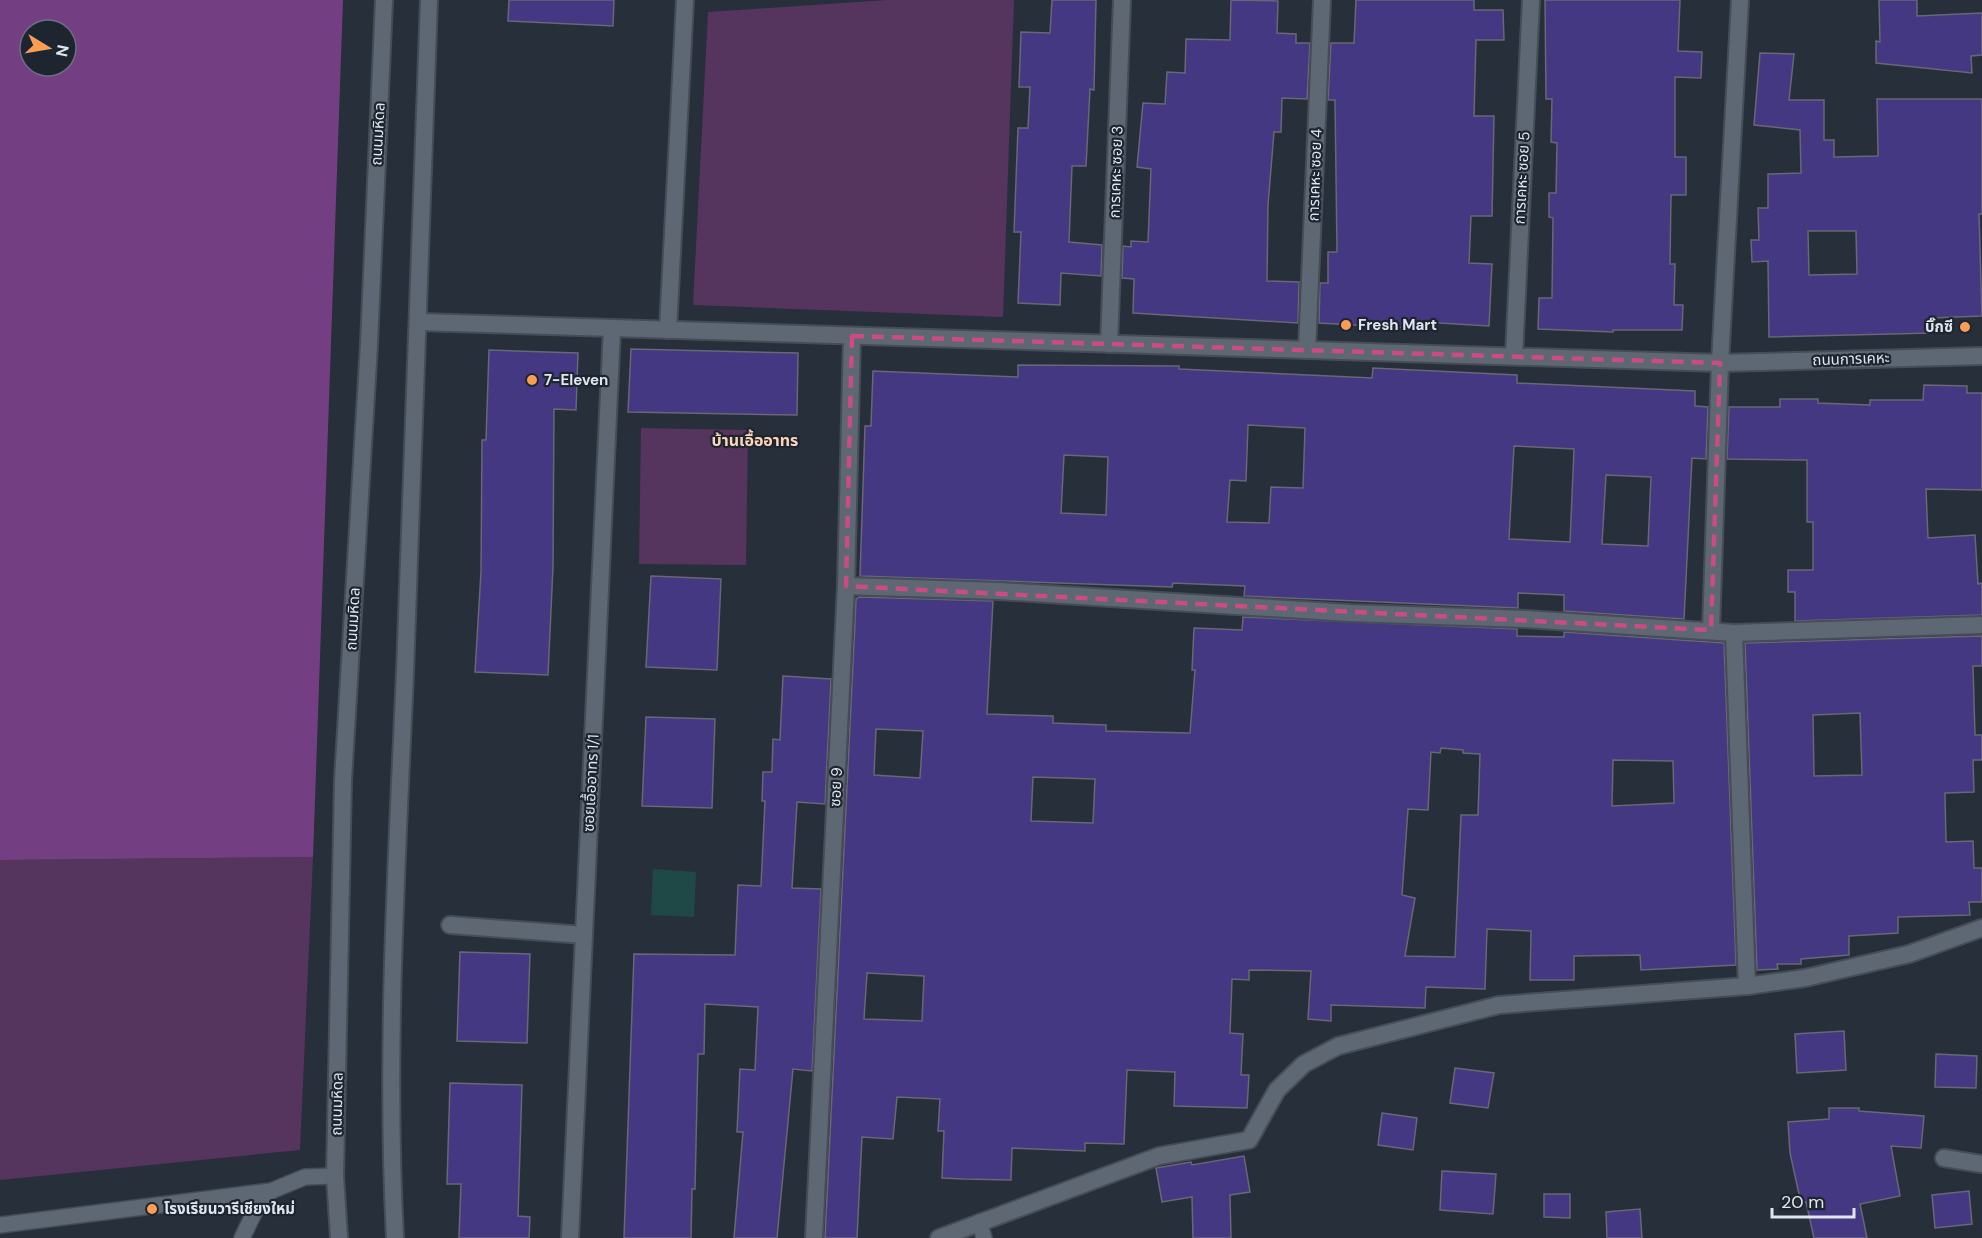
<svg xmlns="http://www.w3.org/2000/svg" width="1982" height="1238" font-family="'DM Sans','Noto Sans Thai',sans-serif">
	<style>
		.green { fill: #55345e }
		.forest { fill: #743f82; fill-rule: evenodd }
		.water { fill: #1e4946 }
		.building { fill: #443882; stroke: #676776; stroke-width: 1.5; fill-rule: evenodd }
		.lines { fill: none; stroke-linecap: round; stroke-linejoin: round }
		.service-casing { stroke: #464d56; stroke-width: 18 }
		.minor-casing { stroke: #464d56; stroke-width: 20 }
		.secondary-casing { stroke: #464d56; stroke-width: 20 }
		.service { stroke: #5e6874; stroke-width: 15 }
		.minor { stroke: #5e6874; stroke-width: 16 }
		.secondary { stroke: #5e6874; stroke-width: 16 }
		.marked { fill: none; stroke: #ca4c80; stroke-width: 4.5; stroke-dasharray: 12 8; stroke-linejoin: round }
		.poi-dot { fill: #fc9d54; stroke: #1d2530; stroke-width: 2 }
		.labels { text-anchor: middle; stroke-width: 4.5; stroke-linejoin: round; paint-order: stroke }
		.street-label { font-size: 15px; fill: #e1e6ee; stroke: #1d2530 }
		.poi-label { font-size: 15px; font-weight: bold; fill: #e1e6ee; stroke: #1d2530; text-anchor: start }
		.neighbourhood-label { font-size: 16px; font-weight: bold; fill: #ffd5b9; stroke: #1d2530 }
	</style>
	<rect width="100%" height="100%" fill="#272f3a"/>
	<g class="green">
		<polygon points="887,0 1014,0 1003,317 693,305 708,12"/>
		<polygon points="641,428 748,430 746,565 639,564"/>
		<polygon points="313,857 300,1150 0,1180 0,860"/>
	</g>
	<path class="forest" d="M 0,0 L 343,0 L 313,857 L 0,860 ZM 30,30 L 66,30 L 66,66 L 30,66 Z"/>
	<polygon class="water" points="653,869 696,872 694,917 651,915"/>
	<g class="building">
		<polygon points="509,0 614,0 613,26 508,21"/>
		<polygon points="1052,0 1096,0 1094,90 1090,89 1086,166 1072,166 1069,242 1102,245 1101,276 1061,273 1060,305 1018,303 1021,232 1014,232 1018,128 1028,128 1030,87 1019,87 1021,32 1050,33"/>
		<polygon points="1231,0 1278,1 1277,33 1296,34 1296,43 1310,43 1307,99 1282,98 1281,132 1274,132 1268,205 1267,281 1299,282 1298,323 1133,313 1134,279 1122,278 1123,246 1131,247 1131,241 1148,242 1151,169 1137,167 1143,103 1165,104 1167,72 1185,73 1186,39 1230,40"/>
		<polygon points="1356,0 1474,0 1474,10 1503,10 1504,40 1476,40 1474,116 1494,116 1492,216 1471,216 1469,263 1492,264 1489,326 1406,321 1406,328 1319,323 1320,283 1328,283 1328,252 1337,252 1335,100 1328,100 1331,43 1354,43"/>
		<polygon points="1545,0 1680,0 1678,51 1702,52 1701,78 1675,77 1675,157 1686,157 1686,195 1671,195 1670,264 1675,264 1674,305 1683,305 1682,330 1613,330 1613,332 1538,329 1539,298 1552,298 1553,218 1549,217 1549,193 1556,193 1557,143 1551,142 1552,99 1546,99"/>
		<polygon points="1879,0 1917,0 1917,16 1982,13 1982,55 1971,56 1972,73 1876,63 1876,41 1880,42"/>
		<path d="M 1760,53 L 1794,54 L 1789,100 L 1824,100 L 1824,140 L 1834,140 L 1834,157 L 1878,156 L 1877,99 L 1982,99 L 1982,214 L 1979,214 L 1982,316 L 1931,318 L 1931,333 L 1769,337 L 1768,261 L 1752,262 L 1751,240 L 1759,240 L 1758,208 L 1768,208 L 1768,174 L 1801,173 L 1800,130 L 1754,125 ZM 1808,231 L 1856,231 L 1857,274 L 1809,275 Z"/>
		<polygon points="631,349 798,353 797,415 628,412"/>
		<polygon points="489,350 578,353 576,410 554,409 553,567 548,675 475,672 481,572 482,440 486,440"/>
		<path d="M 1018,365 L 1179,366 L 1179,369 L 1372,378 L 1373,368 L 1517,375 L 1517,383 L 1695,391 L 1695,406 L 1708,407 L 1706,459 L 1692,458 L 1684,619 L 1564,611 L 1564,595 L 1518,593 L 1518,608 L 1244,596 L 1245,586 L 1173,583 L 1172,587 L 860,576 L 865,426 L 871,426 L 873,371 L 1018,377 ZM 1248,425 L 1305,428 L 1303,488 L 1271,487 L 1269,523 L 1227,522 L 1230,480 L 1246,481 ZM 1514,446 L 1574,449 L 1570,542 L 1509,539 ZM 1064,455 L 1108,457 L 1106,515 L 1061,513 ZM 1606,475 L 1651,477 L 1648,546 L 1602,544 Z"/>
		<polygon points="1924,385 1967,386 1967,393 1982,393 1982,490 1926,489 1928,538 1975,535 1978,584 1982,583 1982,615 1795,621 1795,592 1788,592 1788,570 1813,570 1813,522 1807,522 1807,460 1727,459 1729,407 1780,407 1780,399 1818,399 1818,403 1870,405 1870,400 1923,400"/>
		<polygon points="651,576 721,579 717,670 646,667"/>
		<path d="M 859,597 L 993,601 L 987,714 L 1053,716 L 1053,723 L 1106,725 L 1106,731 L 1190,733 L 1195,670 L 1192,670 L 1194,628 L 1242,630 L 1243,617 L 1517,629 L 1517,636 L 1564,637 L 1564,632 L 1724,643 L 1736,965 L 1641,970 L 1640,955 L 1574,956 L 1574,980 L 1530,980 L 1531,931 L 1487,929 L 1485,989 L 1426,987 L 1425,1008 L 1331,1005 L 1331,1021 L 1308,1019 L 1311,971 L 1249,970 L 1249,980 L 1232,979 L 1230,1033 L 1243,1034 L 1241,1075 L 1249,1075 L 1247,1108 L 1174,1106 L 1175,1072 L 1127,1070 L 1124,1144 L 1085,1143 L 1085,1151 L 1012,1148 L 1011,1180 L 964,1179 L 942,1178 L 944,1131 L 938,1131 L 940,1099 L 897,1097 L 893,1139 L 862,1137 L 857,1238 L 825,1238 L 855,623 L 856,599 ZM 876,729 L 923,731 L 920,778 L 874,775 ZM 1441,748 L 1463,750 L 1463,753 L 1480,754 L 1478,815 L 1461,815 L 1455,957 L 1405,956 L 1415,898 L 1402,895 L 1408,809 L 1428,810 L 1431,752 L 1440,753 ZM 1613,760 L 1673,761 L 1674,803 L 1612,806 ZM 1033,777 L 1095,779 L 1093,823 L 1031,821 ZM 867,973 L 924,976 L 922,1021 L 864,1019 Z"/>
		<path d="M 1982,636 L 1982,666 L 1973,666 L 1975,735 L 1982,735 L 1982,760 L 1973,760 L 1974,792 L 1945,793 L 1946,842 L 1973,841 L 1974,868 L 1982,868 L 1982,902 L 1969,902 L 1970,915 L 1898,917 L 1898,933 L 1849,936 L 1849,955 L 1801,959 L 1801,964 L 1777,964 L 1778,969 L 1757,970 L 1745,643 ZM 1860,713 L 1862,775 L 1814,776 L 1813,715 Z"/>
		<polygon points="783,676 831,679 825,804 797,802 792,888 821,889 812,1071 793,1069 777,1238 734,1238 743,1132 737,1132 740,1069 755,1070 758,1007 705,1004 704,1054 698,1054 695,1189 692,1189 691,1238 624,1238 634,954 735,955 738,885 761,886 765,801 762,801 763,772 772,772 773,739 780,740"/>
		<polygon points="646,717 715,719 712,808 642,806"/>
		<polygon points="460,952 530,954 527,1043 457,1041"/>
		<polygon points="1844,1031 1846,1070 1797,1073 1795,1034"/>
		<polygon points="1936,1054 1977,1056 1976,1088 1935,1087"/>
		<polygon points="1455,1068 1494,1073 1488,1108 1450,1103"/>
		<polygon points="450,1083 522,1085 518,1216 530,1217 529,1238 459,1238 461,1184 447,1184"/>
		<polygon points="1829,1108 1859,1108 1859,1111 1924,1116 1921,1148 1891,1146 1900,1196 1860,1204 1867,1238 1814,1238 1806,1202 1801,1203 1790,1153 1788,1122 1829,1119"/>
		<polygon points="1382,1113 1417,1118 1413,1150 1378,1145"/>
		<polygon points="1244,1156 1250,1192 1230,1195 1231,1238 1193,1238 1192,1197 1162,1202 1156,1168 1191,1162 1192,1165"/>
		<polygon points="1442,1171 1496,1174 1493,1214 1440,1210"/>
		<polygon points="1969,1191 1972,1224 1935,1228 1932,1195"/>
		<polygon points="1544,1194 1570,1194 1570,1218 1544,1217"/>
		<polygon points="1640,1209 1642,1238 1607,1238 1606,1212"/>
	</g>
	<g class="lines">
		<g class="service-casing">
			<g id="service">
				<polyline points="979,1222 984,1238"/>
				<polyline points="0,1225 271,1191 305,1177 335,1176"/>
				<polyline points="242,1238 256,1209 271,1191"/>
			</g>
		</g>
		<g class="minor-casing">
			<g id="minor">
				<polyline points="420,322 1720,363 1982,356"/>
				<polyline points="668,330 685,0"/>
				<polyline points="1109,344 1122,0"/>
				<polyline points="1307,350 1322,0"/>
				<polyline points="1514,356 1531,0"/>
				<polyline points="846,586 999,591 1350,613 1526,619 1734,633 1982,625"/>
				<polyline points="1711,630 1720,363 1740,0"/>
				<polyline points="1734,633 1747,986"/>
				<polyline points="450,925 584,935"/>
				<polyline points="1944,1158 1982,1164"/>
				<polyline points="570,1238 612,328"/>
				<polyline points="814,1238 846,586 852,336"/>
				<polyline points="939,1238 1159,1156 1249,1140 1277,1090 1304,1064 1338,1046 1499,1005 1747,986 1805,978 1909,954 1982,928"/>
			</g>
		</g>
		<g class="secondary-casing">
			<g id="secondary">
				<polyline points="339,1238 335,1176 343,780 369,344 384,0"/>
				<path d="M 395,1238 C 385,1050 397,860 405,672 C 415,448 423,224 429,0"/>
			</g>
		</g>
		<use href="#service" class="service"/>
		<use href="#minor" class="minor"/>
		<use href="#secondary" class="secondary"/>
	</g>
	<path class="marked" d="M 852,336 L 1720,363 L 1711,630 L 846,586 Z"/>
	<g class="poi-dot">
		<circle cx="1346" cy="325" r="6"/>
		<circle cx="1965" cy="327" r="6"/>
		<circle cx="532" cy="380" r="6"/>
		<circle cx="152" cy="1209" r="6"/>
	</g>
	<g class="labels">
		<g class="street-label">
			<text transform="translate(378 134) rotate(-87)" y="5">ถนนมหิดล</text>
			<text transform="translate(1116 172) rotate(-88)" y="5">การเคหะ ซอย 3</text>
			<text transform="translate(1315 175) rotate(-88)" y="5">การเคหะ ซอย 4</text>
			<text transform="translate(1522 178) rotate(-87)" y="5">การเคหะ ซอย 5</text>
			<text transform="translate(1851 359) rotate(-2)" y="5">ถนนการเคหะ</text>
			<text transform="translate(353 619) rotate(-87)" y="5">ถนนมหิดล</text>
			<text transform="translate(591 783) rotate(-87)" y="5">ซอยเอื้ออาทร 1/1</text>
			<text transform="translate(836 787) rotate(-87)" y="5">ซอย 9</text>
			<text transform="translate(337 1104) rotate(-89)" y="5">ถนนมหิดล</text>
		</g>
		<g class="poi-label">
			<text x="1358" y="330">Fresh Mart</text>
			<text x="1953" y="332" text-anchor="end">บิ๊กซี</text>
			<text x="544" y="385">7-Eleven</text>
			<text x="164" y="1214">โรงเรียนวารีเชียงใหม่</text>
		</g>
		<g class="neighbourhood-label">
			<text x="755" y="446">บ้านเอื้ออาทร</text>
		</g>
	</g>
	<g transform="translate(48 48) rotate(101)"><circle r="28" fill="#1d2530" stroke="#6b727c" stroke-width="1.5"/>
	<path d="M0-4.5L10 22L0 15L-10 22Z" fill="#fc9d54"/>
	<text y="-9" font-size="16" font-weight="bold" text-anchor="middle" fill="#e1e6ee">N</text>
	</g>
	<path d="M1772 1208v9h82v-9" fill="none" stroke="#e1e6ee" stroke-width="3"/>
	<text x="1781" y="1208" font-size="18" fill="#e1e6ee" stroke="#1d2530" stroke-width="4.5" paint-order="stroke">20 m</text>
</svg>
